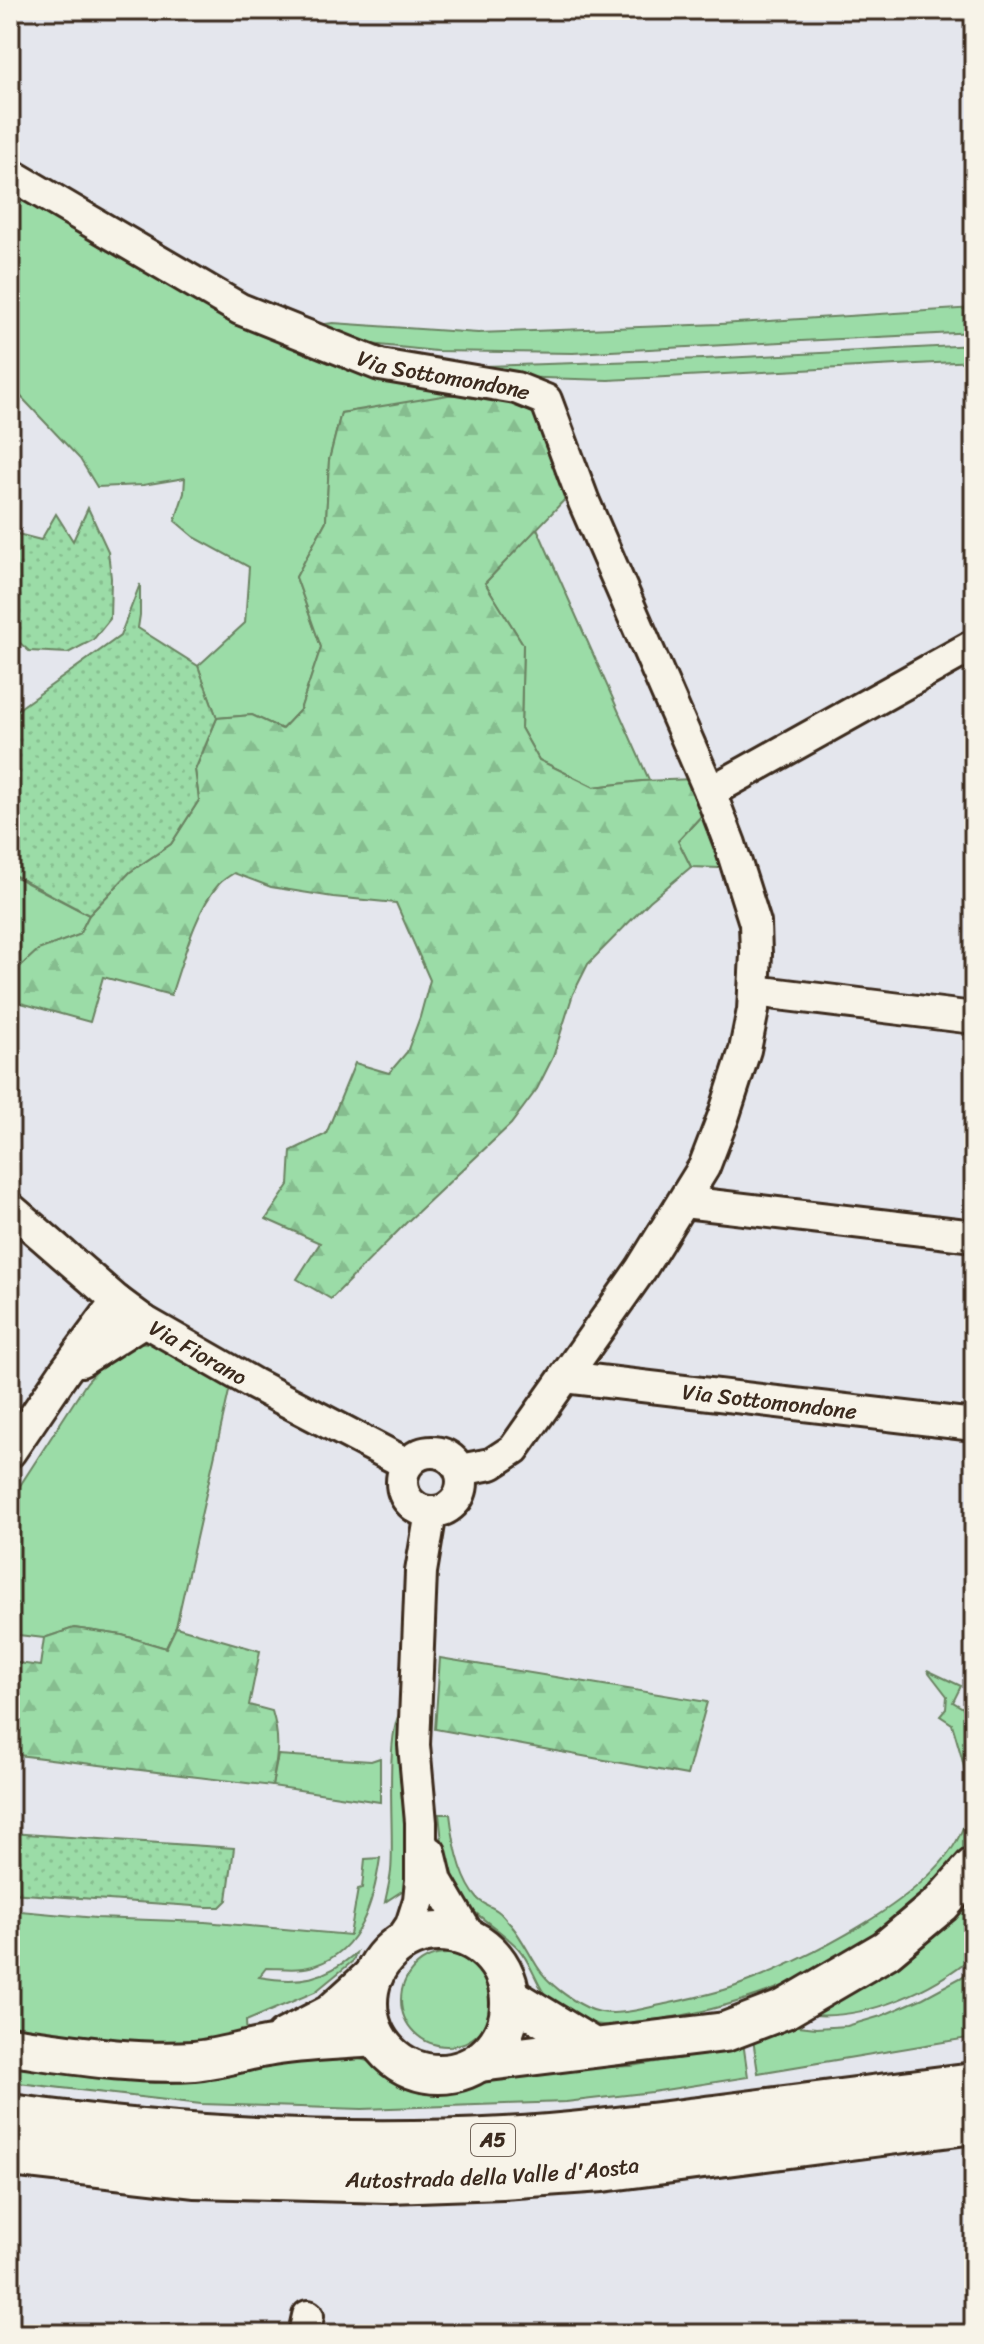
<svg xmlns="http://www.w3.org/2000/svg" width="984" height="2344" font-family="Sriracha,sans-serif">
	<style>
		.grass { fill: #9bdca7; stroke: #6b8362; stroke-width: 2 }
		.forest { fill: url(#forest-firs); stroke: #6b8362; stroke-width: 2 }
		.garden { fill: url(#garden-dots); stroke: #6b8362; stroke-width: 2 }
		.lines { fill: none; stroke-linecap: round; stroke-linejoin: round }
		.minor-casing { stroke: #3b2a1e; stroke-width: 36 }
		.major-casing { stroke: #3b2a1e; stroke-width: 44 }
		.highway-casing { stroke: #3b2a1e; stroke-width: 50 }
		.minor { stroke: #f7f3e8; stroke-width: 30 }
		.major { stroke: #f7f3e8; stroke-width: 38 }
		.highway { stroke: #f7f3e8; stroke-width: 44 }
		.labels { text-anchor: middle; stroke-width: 6; stroke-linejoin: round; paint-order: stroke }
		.shield { fill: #f7f3e8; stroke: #73665b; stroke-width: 2 }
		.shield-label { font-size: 20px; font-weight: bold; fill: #3b2a1e }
		.street-label { font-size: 22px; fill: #3b2a1e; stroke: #f7f3e8 }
	</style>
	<defs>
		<pattern id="forest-firs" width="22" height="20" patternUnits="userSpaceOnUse" patternTransform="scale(2)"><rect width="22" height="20" fill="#9bdca7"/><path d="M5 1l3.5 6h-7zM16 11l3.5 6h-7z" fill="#86bd8f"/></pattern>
		<pattern id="garden-dots" width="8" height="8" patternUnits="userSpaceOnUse" patternTransform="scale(2)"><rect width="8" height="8" fill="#9bdca7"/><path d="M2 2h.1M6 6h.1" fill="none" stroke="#86bd8f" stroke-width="1.8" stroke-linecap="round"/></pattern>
	</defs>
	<rect width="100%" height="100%" fill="#e4e6ed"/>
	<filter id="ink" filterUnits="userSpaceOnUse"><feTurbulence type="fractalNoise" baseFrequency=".0125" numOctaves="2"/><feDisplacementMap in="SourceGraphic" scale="16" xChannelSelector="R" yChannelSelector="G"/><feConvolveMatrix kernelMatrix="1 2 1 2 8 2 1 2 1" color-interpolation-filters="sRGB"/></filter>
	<g filter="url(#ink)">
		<g class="grass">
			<polygon points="10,191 126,250 482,394 341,413 329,460 326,521 296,577 321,647 300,710 282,729 252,715 217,718 198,666 245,623 249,567 194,537 175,521 184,493 185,478 143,485 97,487 80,459 10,385"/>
			<polygon points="974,308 974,332 573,353 436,351 351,342 310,326 333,323 478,333 720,324"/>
			<polygon points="974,345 974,361 608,380 511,377 448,364 484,366 703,359"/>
			<polygon points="537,528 650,782 642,781 594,787 539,760 521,728 523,644 485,583"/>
			<polygon points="703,814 725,858 719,868 691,867 678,841"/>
			<polygon points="10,874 89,915 79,935 38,950 10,976"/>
			<polygon points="131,1342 163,1344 230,1387 176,1627 166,1648 122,1635 74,1628 44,1638 10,1634 10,1501 87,1382 111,1355"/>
			<path d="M 927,1670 L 961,1686 L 953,1702 L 965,1709 L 974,1693 L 974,1842 C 942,1877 911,1910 872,1938 C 809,1984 711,2016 634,2022 C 624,2023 613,2025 603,2025 C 591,2024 568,2016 558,2008 C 537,1993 534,1965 518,1948 C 500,1929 475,1916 458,1896 C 443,1878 442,1837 439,1814 L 450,1814 C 453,1840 459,1878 478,1899 C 484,1905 493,1907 499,1912 C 503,1915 507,1921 511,1925 C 522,1938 528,1952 537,1966 C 548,1984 569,1999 588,2008 C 611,2019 642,2009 665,2004 C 689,1999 714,1994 736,1986 C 802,1962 935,1897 962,1830 C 966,1821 969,1810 970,1801 C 971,1785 957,1741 952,1724 L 940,1716 L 946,1709 L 947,1696 Z"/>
			<path d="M 403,1708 L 408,1887 L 385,1902 C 387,1892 390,1881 391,1871 C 395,1837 383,1729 403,1708 Z"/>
			<polygon points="278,1755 371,1761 380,1758 380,1802 272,1786"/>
			<path d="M 380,1858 C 374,1900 361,1950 316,1965 C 300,1971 282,1968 266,1968 L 259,1977 C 299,1984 324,1980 356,1953 L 353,1961 L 315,1992 L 246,2021 L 247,2040 L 148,2047 L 10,2031 L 10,1910 L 96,1918 L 205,1922 L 350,1935 L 358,1889 L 362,1888 L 365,1859 Z"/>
			<path d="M 974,1893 L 974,1955 C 933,1990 868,2019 813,2015 L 891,1969 Z"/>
			<circle cx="447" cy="2000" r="46"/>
			<polygon points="974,1966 974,2037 758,2073 753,2039 790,2025 816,2028 847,2026 881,2016 923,1998 962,1977"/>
			<polygon points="743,2042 748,2077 652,2092 566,2102 362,2109 201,2104 10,2082 10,2066 51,2072 170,2083 244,2072 316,2058 349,2056 371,2062 419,2085 447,2089 476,2084 502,2072 631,2066 693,2056"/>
		</g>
		<g class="forest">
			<path d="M 482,394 L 520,398 L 544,423 L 570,494 L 485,583 L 523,644 L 521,728 L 539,760 L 594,787 L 642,781 L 694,779 L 703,814 L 678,841 L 691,867 L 650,901 L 588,964 L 573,994 L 553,1057 L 537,1089 L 511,1124 L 406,1223 L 331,1299 L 297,1279 L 320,1243 L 266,1219 L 289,1185 L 291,1151 L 326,1134 L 355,1063 L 389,1073 L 407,1052 L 420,1017 L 430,980 L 396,903 L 333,897 L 271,887 L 234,873 C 229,876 223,880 219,884 C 196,909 182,963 171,995 L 103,977 L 90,1022 L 10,1000 L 10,976 L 38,950 L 79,935 L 89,915 L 130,872 L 171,844 L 199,800 L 195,770 L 217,718 L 252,715 L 282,729 L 300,710 L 321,647 L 296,577 L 326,521 L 329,460 L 341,413 L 448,395 Z"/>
			<path d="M 176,1627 L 260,1651 L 249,1705 L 272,1711 C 281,1741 277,1756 272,1786 L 10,1754 L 10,1662 L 40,1666 L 44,1638 L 74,1628 L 122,1635 L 166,1648 Z"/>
			<polygon points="440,1658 707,1702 687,1775 435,1729"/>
		</g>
		<g class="garden">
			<polygon points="88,508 108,551 111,578 110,619 93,640 68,653 29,651 10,634 10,532 41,540 56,514 73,541"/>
			<polygon points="140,584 140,615 138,628 198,666 217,718 195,770 199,800 171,844 130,872 89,915 10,873 10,715 120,636"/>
			<polygon points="10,1833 234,1848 227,1900 220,1907 207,1907 10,1893"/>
		</g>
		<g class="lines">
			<g class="minor-casing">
				<g id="minor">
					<path id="s1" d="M 10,174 L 240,309 L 380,365 L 516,388 L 546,400 L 584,502 L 710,792 L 730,844 L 755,923 L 756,954 L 753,1010 L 745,1050 L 724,1115 L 704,1167 L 641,1269 L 514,1449 L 491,1464 L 460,1470"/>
					<polyline points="710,792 974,645"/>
					<polyline points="754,991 974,1018"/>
					<polyline points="684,1202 974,1236"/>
					<path id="s2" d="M 10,1208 L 117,1301 L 144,1321 L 254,1384 L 407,1464"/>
					<polyline points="81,1361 144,1321"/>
					<path id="s3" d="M 565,1377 L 974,1425"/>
					<polyline points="10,1452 65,1371 117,1301"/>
					<circle cx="432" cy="1482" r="30"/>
					<polyline points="430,1852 437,1881 471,1939"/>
					<polyline points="397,1946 411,1925 419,1900 421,1880 421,1822 414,1745 421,1572 431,1512"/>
					<polyline points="304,2334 308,2316"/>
				</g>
			</g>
			<g class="major-casing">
				<g id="major">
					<circle cx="439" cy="2003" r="71"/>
					<polyline points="512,1998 592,2047"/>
					<polyline points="285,2038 331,2014 374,1975"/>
					<path d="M 10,2046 C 70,2054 132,2065 194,2061 C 218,2059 242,2051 266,2047 C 302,2040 340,2040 376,2037"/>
					<polyline points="480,2062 725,2032 785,2009 886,1950 941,1904 974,1867"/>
				</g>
			</g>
			<g class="highway-casing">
				<g id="highway">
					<path d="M 10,2117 C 174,2139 340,2149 505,2140 C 578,2136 650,2126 722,2117 C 806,2106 890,2096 974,2085"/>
					<path id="s4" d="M 10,2154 L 194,2175 L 389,2180 L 502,2176 L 602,2169 L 974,2121"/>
				</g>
			</g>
			<use href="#minor" class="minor"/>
			<use href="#major" class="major"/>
			<use href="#highway" class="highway"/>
		</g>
	</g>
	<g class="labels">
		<rect class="shield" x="471" y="2124" width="44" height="32" rx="6"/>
		<g class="shield-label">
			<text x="493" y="2147">A5</text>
		</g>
		<g class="street-label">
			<text dy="8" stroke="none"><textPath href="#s1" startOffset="482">Via Sottomondone</textPath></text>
			<text dy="8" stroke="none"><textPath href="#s2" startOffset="238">Via Fiorano</textPath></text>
			<text dy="8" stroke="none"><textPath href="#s3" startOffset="206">Via Sottomondone</textPath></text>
			<text dy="8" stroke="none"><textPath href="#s4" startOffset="484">Autostrada della Valle d'Aosta</textPath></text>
		</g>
	</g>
	<rect width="984" height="2344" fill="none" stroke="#f7f3e8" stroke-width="40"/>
	<rect x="20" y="20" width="944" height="2304" fill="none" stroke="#3b2a1e" stroke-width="3" filter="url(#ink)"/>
</svg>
